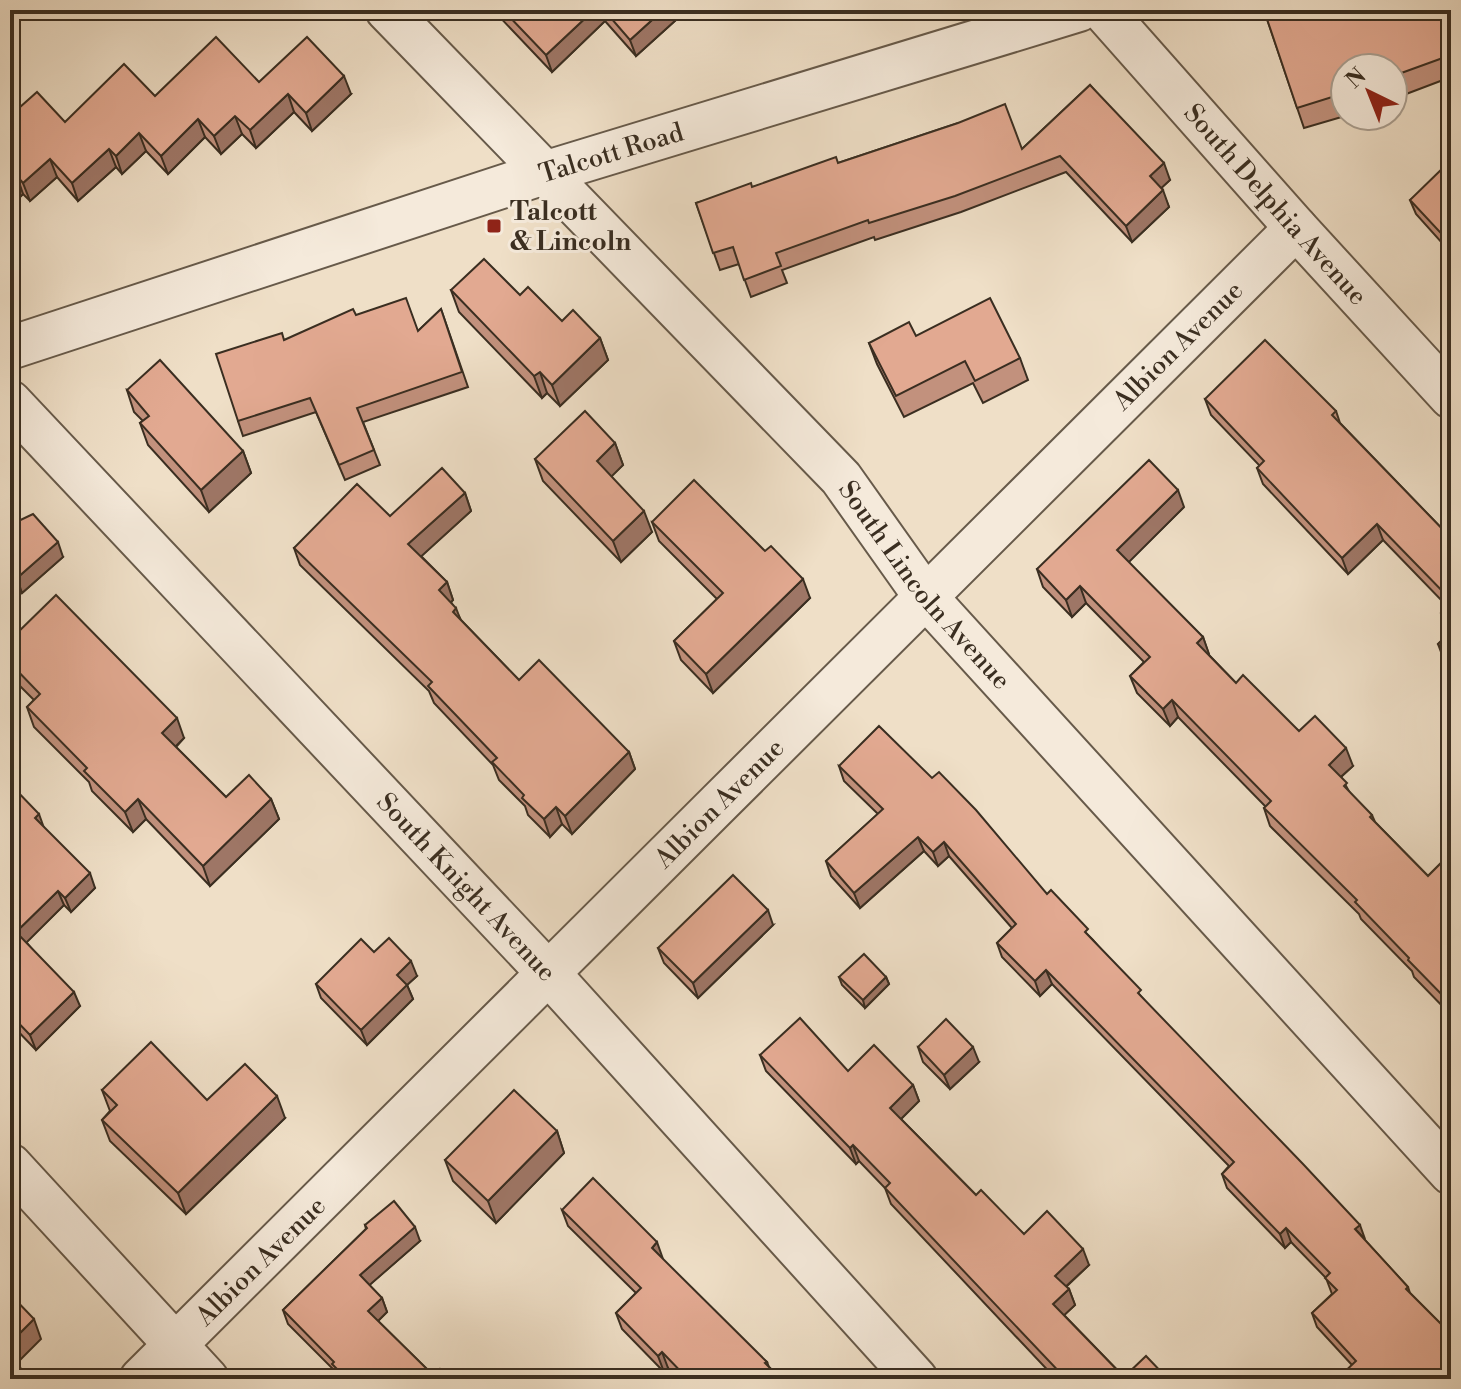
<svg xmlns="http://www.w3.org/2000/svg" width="1461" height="1389" font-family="'Libre Bodoni',serif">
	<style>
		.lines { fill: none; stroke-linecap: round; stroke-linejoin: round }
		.minor-casing { stroke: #675a4a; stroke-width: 46 }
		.minor { stroke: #f5eadb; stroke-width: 42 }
		.wall { fill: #c2917d; stroke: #3a2e21; stroke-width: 2 }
		.shaded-wall { fill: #9e7666; stroke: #3a2e21; stroke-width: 2 }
		.building { fill: #e2a991; stroke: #3a2e21; stroke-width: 2 }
		.poi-dot { fill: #8f2418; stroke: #f5eadb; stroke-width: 3 }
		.labels { text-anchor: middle; stroke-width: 6; stroke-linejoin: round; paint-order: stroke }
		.street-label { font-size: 26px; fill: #3a2e21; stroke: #f5eadb }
		.poi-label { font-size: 26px; font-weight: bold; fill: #3a2e21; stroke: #f5eadb; text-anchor: start }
	</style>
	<rect width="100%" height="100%" fill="#efdfc7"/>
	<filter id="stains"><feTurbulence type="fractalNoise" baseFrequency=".0025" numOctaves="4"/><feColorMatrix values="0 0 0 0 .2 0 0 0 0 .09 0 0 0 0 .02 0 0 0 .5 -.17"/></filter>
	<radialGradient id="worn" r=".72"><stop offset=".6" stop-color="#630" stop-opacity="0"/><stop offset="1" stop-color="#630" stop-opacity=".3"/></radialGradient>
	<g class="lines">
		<g class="minor-casing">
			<g id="minor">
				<path id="s1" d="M 387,10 L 841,478 L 924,595 L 1451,1173"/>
				<path id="s2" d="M 1103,10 L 1296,228 L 1451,397"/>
				<path id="s3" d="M 10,348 L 544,173 L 1079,10"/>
				<path id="s4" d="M 10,402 L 550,975 L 916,1379"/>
				<polyline points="10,1165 207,1379"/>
				<path id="s5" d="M 141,1379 C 528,997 909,610 1296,228"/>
			</g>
		</g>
		<use href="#minor" class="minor"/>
	</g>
	<g class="wall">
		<polygon points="493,10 687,10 636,56 605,21 552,72"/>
		<polygon points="721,10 740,10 730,19"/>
		<polygon points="1283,10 1451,10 1451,77 1393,99 1393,68 1345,68 1345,116 1304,128 1266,16"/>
		<polygon points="259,82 351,94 312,131 294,112 256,148 242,134 221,154 205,137 168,174 146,151 122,174 116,167 78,201 57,177 30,201 23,194 10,207 10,116 65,122 155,96"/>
		<polygon points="1090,85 1170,180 1161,188 1169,207 1132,242 1066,172 961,212 875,240 874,237 782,270 787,283 751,297 739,264 720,270 696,203 838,163 958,123 1022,149"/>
		<polygon points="1451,170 1451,253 1416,214 1410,200"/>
		<polygon points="451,290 520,295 562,321 600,338 608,360 560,406 547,393 542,398 459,312"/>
		<polygon points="441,309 468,387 363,422 380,465 345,480 316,412 243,436 238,421 285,340 356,315 418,331"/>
		<polygon points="916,336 1020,358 1028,380 983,403 973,383 904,417 877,364 869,343"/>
		<polygon points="127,390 243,451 251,473 209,512 148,445 140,423 143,421 134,412"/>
		<polygon points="1205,399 1336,411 1340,423 1451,538 1451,667 1444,660 1438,644 1450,632 1446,628 1441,613 1447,606 1383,540 1348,574 1263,484 1257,468 1260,466 1211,415"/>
		<polygon points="615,443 623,465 611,476 652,532 621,562 543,481 535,459"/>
		<polygon points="465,493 471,511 421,556 447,582 453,600 451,602 461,620 519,680 629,752 635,769 572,834 562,824 550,837 528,815 525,806 499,780 493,765 434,703 429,691 300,565 294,548"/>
		<polygon points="1184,507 1128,562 1203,637 1209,655 1236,683 1299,731 1353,766 1341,777 1350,793 1372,815 1375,822 1428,876 1451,853 1451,1015 1414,977 1412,971 1361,919 1359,914 1270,826 1264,808 1266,807 1178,717 1170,726 1137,693 1130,676 1144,662 1086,603 1072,617 1043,587 1037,569"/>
		<polygon points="652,522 765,551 810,598 713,693 681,660 674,641 717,599 659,541"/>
		<polygon points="10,525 63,557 22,593 10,579"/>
		<polygon points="10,640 184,738 176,747 226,797 271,799 279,819 210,886 146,819 133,832 92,791 89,782 34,727 27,707 34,700 10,676"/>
		<polygon points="839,766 1047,894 1093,940 1144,1000 1408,1287 1410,1293 1451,1334 1352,1365 1317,1327 1312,1313 1332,1294 1326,1278 1291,1242 1285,1248 1227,1188 1222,1174 1229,1166 1052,984 1040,996 1002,957 997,943 1012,928 949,856 938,866 924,851 860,908 831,876 826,861 878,814 844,781"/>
		<polygon points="10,788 95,888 71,912 64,905 26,942 80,1006 36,1050 10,1023"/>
		<polygon points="773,925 698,998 664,963 658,948"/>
		<polygon points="374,952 417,976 407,985 413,999 367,1045 321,998 316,984"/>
		<polygon points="839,977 886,977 889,984 865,1008 842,985"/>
		<polygon points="918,1047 979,1062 950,1089 923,1062"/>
		<polygon points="760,1055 913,1085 919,1101 901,1119 976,1195 1024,1234 1089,1265 1066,1287 1069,1289 1075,1305 1064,1315 1124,1377 1168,1379 1056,1379 891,1204 885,1188 859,1161 856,1164 766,1071"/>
		<polygon points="102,1090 207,1100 285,1118 186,1214 110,1141 102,1120 110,1111"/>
		<polygon points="557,1131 564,1153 496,1223 453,1181 445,1160"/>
		<polygon points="562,1210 767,1362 769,1367 781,1379 678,1379 668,1368 664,1372 622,1329 616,1313 636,1293 568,1226"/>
		<polygon points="365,1225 420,1241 369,1285 382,1298 387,1312 378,1321 434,1376 450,1379 338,1379 334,1370 288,1324 283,1310 366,1229"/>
	</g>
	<g class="shaded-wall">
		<polygon points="594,10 601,10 605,21 552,72 546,55"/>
		<polygon points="663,10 687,10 636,56 630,40"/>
		<polygon points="727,10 740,10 730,19"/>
		<polygon points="344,76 351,94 312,131 306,113"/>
		<polygon points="288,94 294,112 256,148 250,130"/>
		<polygon points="235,116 242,134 221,154 214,136"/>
		<polygon points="198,119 205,137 168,174 161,156"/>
		<polygon points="139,133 146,151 122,174 116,156"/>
		<polygon points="109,149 116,167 78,201 72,183"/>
		<polygon points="50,159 57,177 30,201 23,183"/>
		<polygon points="1164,163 1170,180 1156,193 1150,176"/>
		<polygon points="17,176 23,194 10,207 10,183"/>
		<polygon points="1163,190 1169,207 1132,242 1126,226"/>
		<polygon points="600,338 608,360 560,406 552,385"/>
		<polygon points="540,372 547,393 542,398 534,376"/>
		<polygon points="615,443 623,465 605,483 597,461"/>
		<polygon points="243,451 251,473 209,512 201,490"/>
		<polygon points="1178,490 1184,507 1123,568 1117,550"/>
		<polygon points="465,493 471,511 415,562 408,544"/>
		<polygon points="644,511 652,532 621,562 613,541"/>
		<polygon points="1377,524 1383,540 1348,574 1342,558"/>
		<polygon points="58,542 63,557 22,593 17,578"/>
		<polygon points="803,579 810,598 713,693 706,674"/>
		<polygon points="447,582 453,600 445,608 439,590"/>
		<polygon points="1080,586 1086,603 1072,617 1066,600"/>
		<polygon points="456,608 463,626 453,612"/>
		<polygon points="1203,637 1209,654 1203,660 1197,643"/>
		<polygon points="1172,700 1178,717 1170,726 1163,709"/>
		<polygon points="177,718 184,738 169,753 162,733"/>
		<polygon points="1346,748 1353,766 1335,782 1329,765"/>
		<polygon points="629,752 635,769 572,834 565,816"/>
		<polygon points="138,799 146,819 133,832 125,812"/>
		<polygon points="271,799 279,819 210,886 203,866"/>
		<polygon points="556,807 562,824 550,837 544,819"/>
		<polygon points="39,814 44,828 35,818"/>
		<polygon points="918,837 924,851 860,908 854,893"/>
		<polygon points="944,842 949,856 938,866 933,852"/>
		<polygon points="90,873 95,888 71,912 65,898"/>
		<polygon points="58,891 64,905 22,947 16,932"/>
		<polygon points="1451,901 1451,924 1445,907"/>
		<polygon points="768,910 773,925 698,998 693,983"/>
		<polygon points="411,961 417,976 407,985 413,999 367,1045 361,1030 397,975"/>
		<polygon points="1046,970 1052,984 1040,996 1035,981"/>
		<polygon points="886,977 889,984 865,1008 863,1000"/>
		<polygon points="74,992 80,1006 36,1050 30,1035"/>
		<polygon points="973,1047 979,1062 950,1089 944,1075"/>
		<polygon points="913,1085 919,1101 896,1124 890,1108"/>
		<polygon points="277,1096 285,1118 186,1214 178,1193"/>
		<polygon points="557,1131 564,1153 496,1223 488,1201"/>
		<polygon points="853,1145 859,1161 856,1164 850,1148"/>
		<polygon points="1360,1225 1365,1239 1355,1229"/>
		<polygon points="415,1227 420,1241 365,1289 360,1275"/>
		<polygon points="1286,1228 1291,1242 1285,1248 1280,1234"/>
		<polygon points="657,1242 663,1259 652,1248"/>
		<polygon points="1083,1249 1089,1265 1061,1291 1055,1276"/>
		<polygon points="1069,1289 1075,1305 1059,1320 1053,1304"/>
		<polygon points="382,1298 387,1312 374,1325 368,1311"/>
		<polygon points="34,1319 41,1339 18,1362 25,1379 10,1379 10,1343"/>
		<polygon points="662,1352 668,1368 664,1372 658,1356"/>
	</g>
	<g class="building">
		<polygon points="503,10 594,10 546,55"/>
		<polygon points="604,10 663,10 630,40"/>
		<polygon points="1283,10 1451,10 1451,55 1393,76 1393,68 1345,68 1345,93 1297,108 1266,16"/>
		<polygon points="216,37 259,82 307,37 344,76 306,113 288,94 250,130 235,116 214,136 198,119 161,156 139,133 116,156 109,149 72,183 50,159 23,183 17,176 10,183 10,116 37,92 65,122 124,64 155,96"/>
		<polygon points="1090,85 1164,163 1150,176 1163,190 1126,226 1060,156 955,196 869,223 868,220 776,253 781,266 744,280 733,247 713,253 696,203 751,183 752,187 836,157 838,163 958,123 1005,104 1022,149"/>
		<polygon points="1446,165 1451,170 1451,244 1410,200"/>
		<polygon points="484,259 520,295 528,287 562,321 573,310 600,338 552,385 540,372 534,376 451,290"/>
		<polygon points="406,298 418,331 441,309 462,372 357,408 374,450 339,465 310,398 238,421 216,354 282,333 284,340 353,309 356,315"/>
		<polygon points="990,298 1020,358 975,381 965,361 896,396 869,343 909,322 916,336"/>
		<polygon points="1265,340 1336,411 1332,415 1451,538 1451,600 1377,524 1342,558 1257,468 1264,461 1205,399"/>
		<polygon points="160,360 243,451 201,490 140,423 149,416 127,390"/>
		<polygon points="585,411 615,443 597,461 644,511 613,541 535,459"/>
		<polygon points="1149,460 1178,490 1117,550 1203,637 1197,643 1236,683 1243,675 1299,731 1315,716 1346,748 1329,765 1347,783 1344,786 1372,815 1370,817 1428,876 1451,853 1451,901 1445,907 1451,914 1451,1004 1408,960 1409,958 1355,902 1357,900 1264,808 1271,801 1172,700 1163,709 1130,676 1150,657 1080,586 1066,600 1037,569"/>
		<polygon points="442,468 465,493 408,544 447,582 439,590 456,608 453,612 519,680 539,660 629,752 565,816 556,807 544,819 522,798 524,795 492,762 497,758 428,686 432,682 294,548 357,484 390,516"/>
		<polygon points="694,480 765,551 771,546 803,579 706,674 674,641 723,593 652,522"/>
		<polygon points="33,514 58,542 17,578 10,570 10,525"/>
		<polygon points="56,595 177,718 162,733 226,797 249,775 271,799 203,866 138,799 125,812 84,771 87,768 27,707 40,694 10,663 10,640"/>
		<polygon points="1451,603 1451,623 1441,613"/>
		<polygon points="1451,632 1451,657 1438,644"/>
		<polygon points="879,726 932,778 939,772 976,810 1047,894 1051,890 1088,929 1085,932 1141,990 1138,993 1303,1164 1360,1225 1355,1229 1408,1287 1406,1289 1451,1334 1451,1379 1337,1379 1356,1361 1312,1313 1337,1290 1325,1278 1330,1273 1286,1228 1280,1234 1222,1174 1234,1162 1046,970 1035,981 997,943 1016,924 944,842 933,852 918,837 854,893 826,861 883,809 839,766"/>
		<polygon points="12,786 39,814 35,818 90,873 65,898 58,891 16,932 74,992 30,1035 10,1014 10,788"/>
		<polygon points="733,875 768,910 693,983 658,948"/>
		<polygon points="389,938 411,961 397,975 407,985 361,1030 316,984 361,939 374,952"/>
		<polygon points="864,954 886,977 863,1000 839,977"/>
		<polygon points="800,1018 848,1071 874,1045 913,1085 890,1108 976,1195 981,1190 1024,1234 1047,1211 1083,1249 1055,1276 1069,1289 1053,1304 1124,1377 1146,1356 1168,1379 1066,1379 885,1188 890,1183 853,1145 850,1148 760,1055"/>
		<polygon points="946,1019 973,1047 944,1075 918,1047"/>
		<polygon points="151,1042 207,1100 245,1064 277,1096 178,1193 102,1120 117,1105 102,1090"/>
		<polygon points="514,1090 557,1131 488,1201 445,1160"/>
		<polygon points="593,1178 657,1242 652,1248 767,1362 765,1363 781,1379 688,1379 662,1352 658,1356 616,1313 641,1288 562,1210"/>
		<polygon points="394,1201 415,1227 360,1275 382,1298 368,1311 434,1376 440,1369 450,1379 347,1379 332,1364 334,1362 283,1310 367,1228 365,1225"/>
		<polygon points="10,1294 34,1319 10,1343"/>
		<polygon points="10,1352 18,1360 10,1368"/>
		<polygon points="494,1374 499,1379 489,1379"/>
	</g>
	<rect class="poi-dot" x="486" y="218" width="16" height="16" rx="4"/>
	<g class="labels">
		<g class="street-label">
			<text dy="9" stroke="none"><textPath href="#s3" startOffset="632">Talcott Road</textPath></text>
			<text dy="9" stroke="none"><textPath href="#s2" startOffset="260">South Delphia Avenue</textPath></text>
			<text dy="9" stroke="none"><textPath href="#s5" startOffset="1464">Albion Avenue</textPath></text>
			<text dy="9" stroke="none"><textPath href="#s1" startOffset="788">South Lincoln Avenue</textPath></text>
			<text dy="9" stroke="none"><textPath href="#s5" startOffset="816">Albion Avenue</textPath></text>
			<text dy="9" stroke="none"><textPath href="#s4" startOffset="666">South Knight Avenue</textPath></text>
			<text dy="9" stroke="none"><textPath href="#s5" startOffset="168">Albion Avenue</textPath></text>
		</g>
		<g class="poi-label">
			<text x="510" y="220">Talcott<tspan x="510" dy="30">&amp; Lincoln</tspan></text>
		</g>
	</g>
	<rect width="1461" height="1389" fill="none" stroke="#efdfc7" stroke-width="40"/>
	<rect x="12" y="12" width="1437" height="1365" fill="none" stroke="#3a2e21" stroke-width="4"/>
	<rect x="20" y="20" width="1421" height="1349" fill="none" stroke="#3a2e21" stroke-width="2"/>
	<g transform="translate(1369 92) rotate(317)"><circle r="38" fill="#f5eadb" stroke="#aa9f91" stroke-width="2"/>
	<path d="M0-6L14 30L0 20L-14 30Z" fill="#8f2418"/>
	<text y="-12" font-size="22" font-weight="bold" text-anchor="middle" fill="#3a2e21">N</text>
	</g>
	<rect width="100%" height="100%" filter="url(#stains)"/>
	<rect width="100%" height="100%" fill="url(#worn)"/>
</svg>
